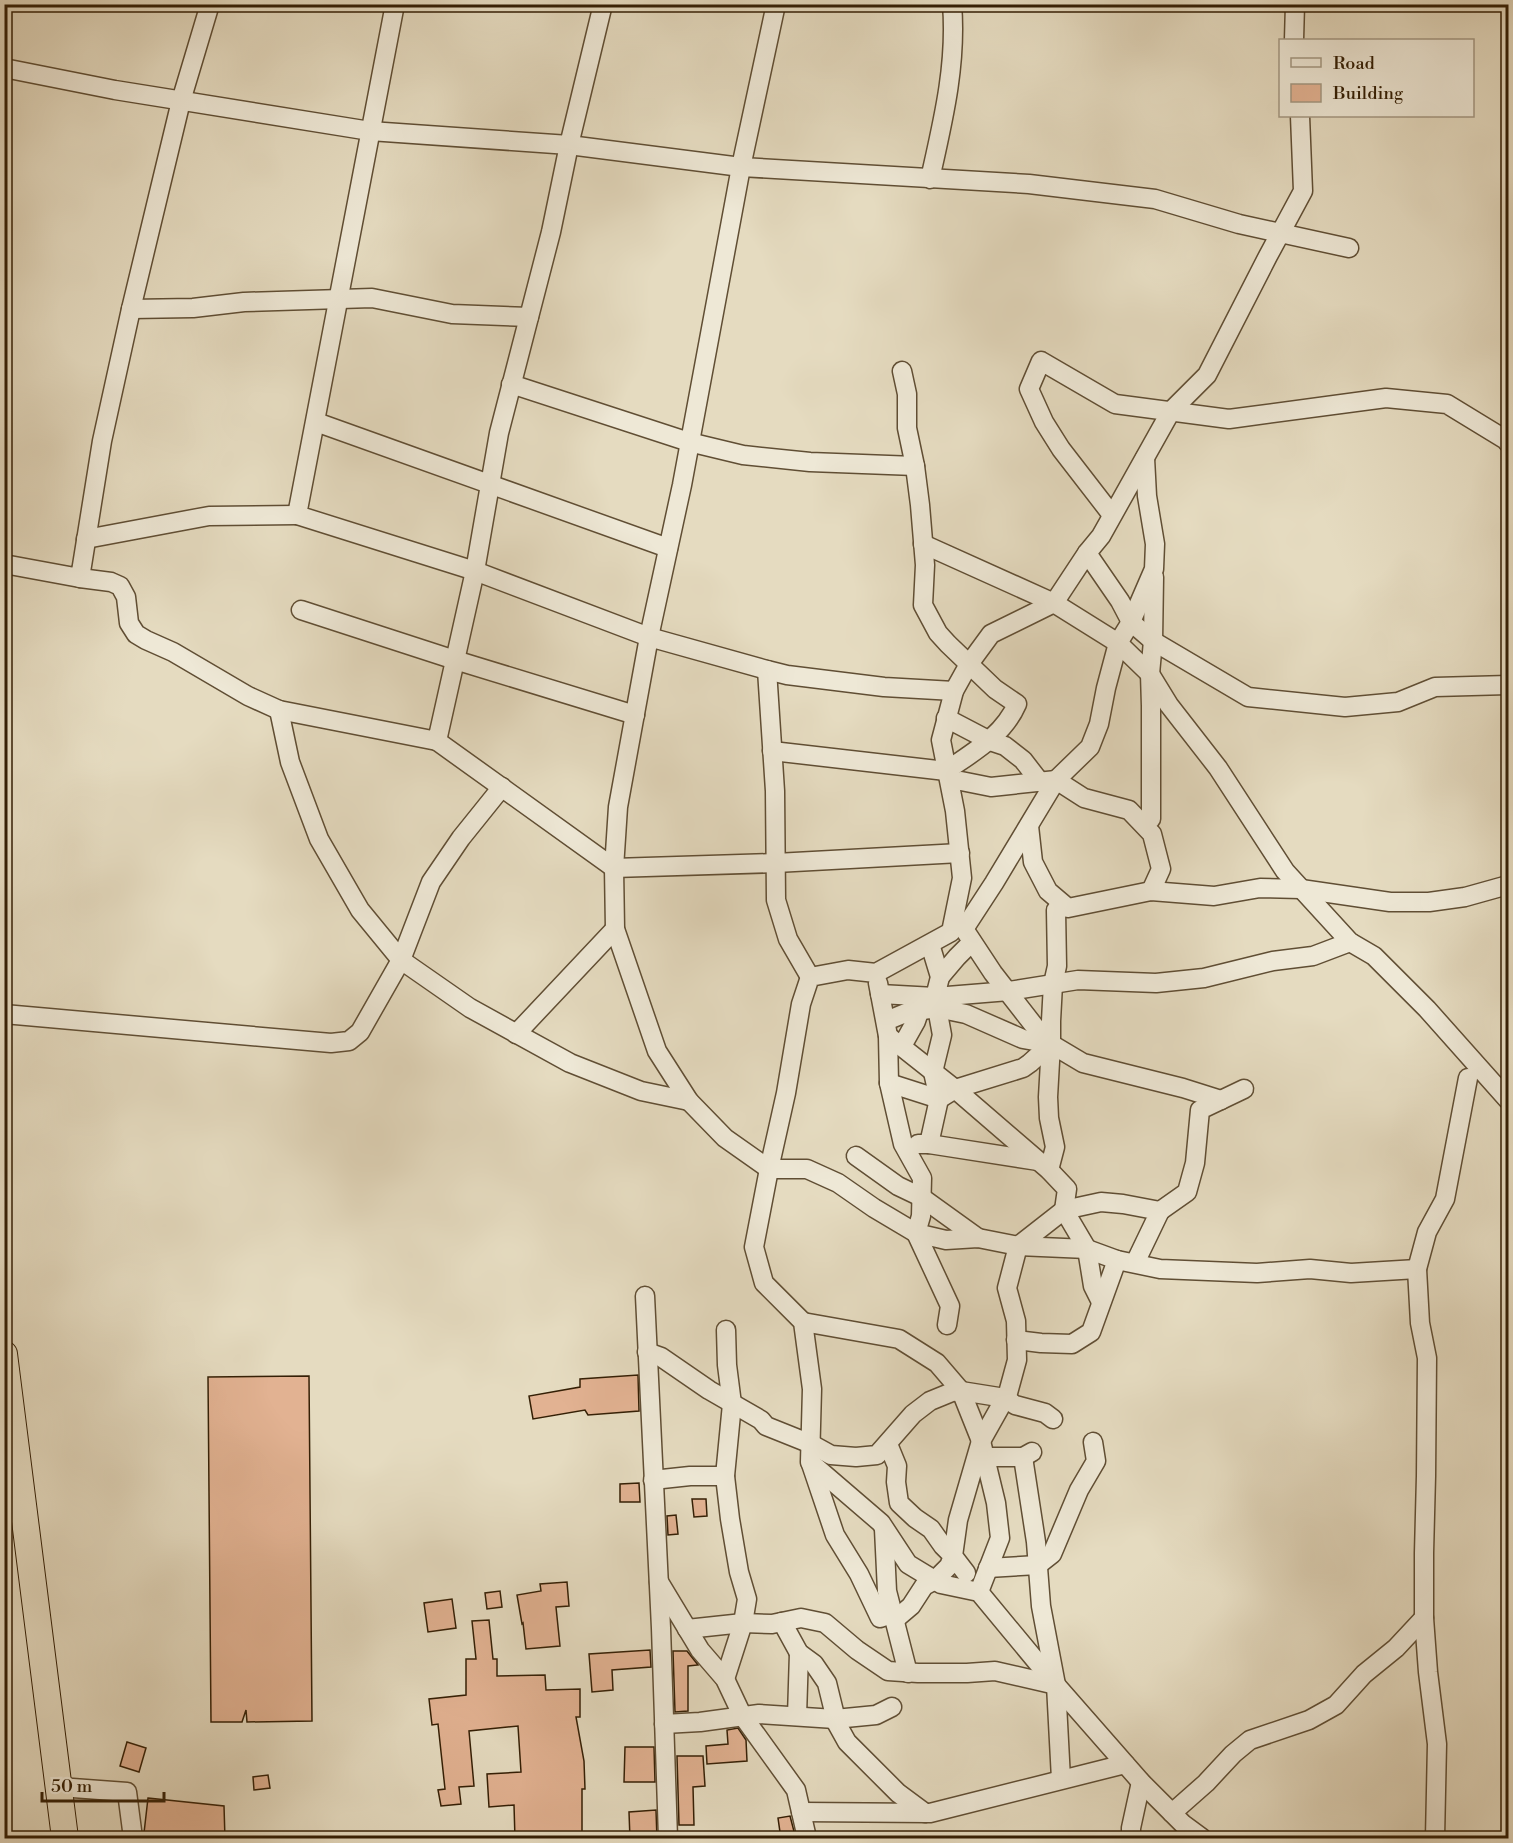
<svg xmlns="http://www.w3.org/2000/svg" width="1513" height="1843" font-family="'Libre Bodoni',serif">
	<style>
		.building { fill: #e2b292; stroke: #341f05; stroke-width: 1.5 }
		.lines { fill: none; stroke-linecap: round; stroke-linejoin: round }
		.minor-casing { stroke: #604e34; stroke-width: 21 }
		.highway-casing { stroke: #341f05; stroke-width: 28 }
		.minor { stroke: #eee8d6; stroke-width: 18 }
		.highway { stroke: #e5dbc0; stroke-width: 26 }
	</style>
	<rect width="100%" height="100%" fill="#e5dbc0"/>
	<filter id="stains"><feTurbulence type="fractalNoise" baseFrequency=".00333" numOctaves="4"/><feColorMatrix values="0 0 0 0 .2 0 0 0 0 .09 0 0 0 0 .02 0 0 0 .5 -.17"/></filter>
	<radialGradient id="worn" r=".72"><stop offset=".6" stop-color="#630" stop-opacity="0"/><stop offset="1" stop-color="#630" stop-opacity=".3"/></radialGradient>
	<g class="building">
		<polygon points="638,1375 639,1411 588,1415 585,1410 533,1419 529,1396 580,1387 580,1379"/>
		<polygon points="309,1376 312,1721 247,1722 246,1710 242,1722 211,1722 208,1377"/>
		<polygon points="639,1483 640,1502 620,1502 620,1484"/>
		<polygon points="692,1499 706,1499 707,1516 694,1517"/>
		<polygon points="676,1515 678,1534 668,1535 667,1516"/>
		<polygon points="567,1582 569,1606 556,1607 560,1646 526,1649 523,1623 522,1624 517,1595 541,1591 540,1584"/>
		<polygon points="500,1591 502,1607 487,1609 485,1593"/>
		<polygon points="452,1599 456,1628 428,1632 424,1603"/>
		<polygon points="489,1620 493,1659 497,1659 497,1676 545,1675 546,1690 580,1689 580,1717 576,1717 584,1761 585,1789 582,1789 582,1839 515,1839 514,1805 489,1807 487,1774 521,1772 518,1726 469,1731 474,1786 459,1787 461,1804 441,1806 438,1790 445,1789 438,1724 432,1725 429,1699 466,1695 466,1659 476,1659 472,1621"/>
		<polygon points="650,1650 651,1667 612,1670 613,1690 592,1692 589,1654"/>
		<polygon points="673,1651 687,1651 698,1665 688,1666 688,1711 675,1712"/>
		<polygon points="738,1728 746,1740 747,1761 707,1764 706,1746 728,1744 727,1730"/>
		<polygon points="127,1742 146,1748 139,1772 120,1766"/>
		<polygon points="625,1747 654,1747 655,1782 624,1782"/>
		<polygon points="677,1756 703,1756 705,1786 693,1787 694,1825 679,1825"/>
		<polygon points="268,1775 270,1788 254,1790 253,1777"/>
		<polygon points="148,1798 224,1806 225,1839 195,1839 144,1833"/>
		<polygon points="656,1810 657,1839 630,1839 629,1812"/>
		<polygon points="790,1816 796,1839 781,1839 778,1818"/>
	</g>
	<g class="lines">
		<g class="minor-casing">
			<g id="minor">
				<polyline points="395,4 297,515 475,571 649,637 767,670 787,675 884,687 954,691"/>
				<polyline points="776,4 741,167 682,485 649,637 618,807 614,868 615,929 657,1051 689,1101 725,1138 769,1169 807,1169 838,1183 874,1208 916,1233 946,1240 978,1238 1018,1246 1087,1249 1117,1260 1160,1269 1257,1273 1310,1269 1351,1273 1417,1269"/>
				<polyline points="1294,40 1295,4"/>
				<polyline points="4,68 115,90 370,131 569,145 741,167 1029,184 1155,199 1239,224 1349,248"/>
				<path d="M 930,179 C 943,121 957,64 952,4"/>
				<polyline points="131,309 193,308 244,302 372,298 452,314 529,317"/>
				<polyline points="511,384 689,442 743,455 810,462 915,466"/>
				<polyline points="316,422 668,548"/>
				<polyline points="1145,458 1147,496 1155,544 1154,569 1131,622 1118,643 1106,688 1099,724 1090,747 1056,780 994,883 964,929 993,973 1046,1041 1083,1063 1183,1088 1221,1100"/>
				<polyline points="1112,515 1061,449 1044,422 1029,389 1041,361 1115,404 1229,419 1386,398 1447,404 1506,440 1508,443"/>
				<polyline points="86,539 209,516 297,515"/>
				<polyline points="923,544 1054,603 1118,643 1150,674 1169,705 1218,768 1285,871 1350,942 1374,956 1427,1009 1508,1100"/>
				<polyline points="1087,553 1120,601 1131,622 1153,641 1248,697 1345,707 1398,702 1435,687 1508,685"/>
				<polyline points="4,564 80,578 102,441 131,309 181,101 210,4"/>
				<polyline points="80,578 111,582 120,586 126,597 129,623 136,634 146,640 173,652 248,696 279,710 437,741 475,571 499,433 551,232 569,145 603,4"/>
				<polyline points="301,610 455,660 635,715"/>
				<polyline points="767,670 775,791 776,900 788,939 810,977"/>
				<polyline points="279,710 290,762 319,839 360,910 401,960 470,1008 570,1063 641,1091 689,1101"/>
				<polyline points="946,718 990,741 1005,746 1023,760 1040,782"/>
				<polyline points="437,741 614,868 776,863 960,853"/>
				<path d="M 772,751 L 946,771 C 973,752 1003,736 1017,704 L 995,689 L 948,644 L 938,633 L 923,605 L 925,565 L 920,505 L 915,466 L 907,428 L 907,394 L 902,371"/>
				<polyline points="961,781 991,787 1056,780 1084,798 1129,810 1152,834 1161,869 1151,891"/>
				<polyline points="1151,819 1151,706 1150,674 1153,641 1154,577"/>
				<polyline points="1029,826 1033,862 1048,891 1068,908 1151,891 1214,896 1260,888 1301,889 1390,902 1429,902 1465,897 1508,885"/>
				<polyline points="940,977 957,957 972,942"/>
				<polyline points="878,983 888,1036 889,1083 903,1144 922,1178 921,1216 916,1233 950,1306 947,1325"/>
				<polyline points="880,994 935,997 1009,991 1078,980 1156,983 1204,978 1273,961 1313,956 1350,942"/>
				<polyline points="4,1014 331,1043 349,1041 360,1032 401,960 431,882 461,838 502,787"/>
				<polyline points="886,1021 908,1012 937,1008 966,1014 1023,1039 1051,1044"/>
				<polyline points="516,1034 615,929"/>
				<polyline points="888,1036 955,1089 1049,1170 1067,1189 1064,1210 1087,1249 1093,1286 1101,1302"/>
				<polyline points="902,1046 916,1021 920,1009"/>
				<polyline points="889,1083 939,1099 955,1089 1023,1068 1030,1063 1051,1044"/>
				<polyline points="918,1144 929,1144 1038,1161"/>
				<polyline points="929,1144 939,1099 933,1072 942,1035 935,997 940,977 930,944"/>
				<polyline points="856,1156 898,1186 921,1197 978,1238"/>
				<polyline points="1049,1170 1055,1147 1049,1118 1048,1097 1051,1044 1051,1021 1053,984 1057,966 1056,910"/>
				<polyline points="1160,1211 1187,1192 1195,1163 1200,1110 1244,1089"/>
				<polyline points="645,1296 661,1628 668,1838"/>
				<polyline points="803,1322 899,1339 937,1363 961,1391 981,1441 996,1503 1000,1538 979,1592"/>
				<polyline points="1016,1340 1041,1343 1072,1344 1091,1332 1117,1260"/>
				<polyline points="647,1352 661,1357 709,1390 761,1420 766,1426 811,1444 831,1455 856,1457 877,1455 913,1414 930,1401 952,1392 961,1391 1005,1398 1015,1405 1045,1413 1053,1419"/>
				<polyline points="984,1457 1023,1457 1032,1452"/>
				<polyline points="1023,1457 1036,1542 1041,1606 1056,1685 1061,1779"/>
				<polyline points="811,1464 835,1535 859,1574 880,1618 892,1614 898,1617 911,1606 924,1586 935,1580 949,1566 953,1556 943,1546 931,1529 915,1518 899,1503 896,1482 897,1466 888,1444"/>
				<polyline points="653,1480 690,1476 725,1476"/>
				<polyline points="884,1529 887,1591 908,1673"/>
				<polyline points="988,1568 1038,1565 1052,1554 1079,1490 1096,1461 1093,1442"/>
				<polyline points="966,1573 953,1556 958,1520 981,1441 1008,1393 1017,1360 1016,1321 1007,1288 1018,1246 1064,1210 1101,1202 1123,1204 1160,1211 1135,1263"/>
				<polyline points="659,1582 700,1650 725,1679 742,1715 796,1790 807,1838"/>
				<polyline points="782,1622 799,1653 814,1664 827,1683 837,1724 847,1742 898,1793 925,1813"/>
				<polyline points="687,1629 743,1623 772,1624 801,1618 825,1623 857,1650 888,1671 918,1673 967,1673 995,1671 1056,1685"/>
				<polyline points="725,1679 743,1623 747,1599 739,1572 730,1519 725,1476 732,1404 727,1365 726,1330"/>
				<polyline points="797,1716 799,1653"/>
				<polyline points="664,1724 700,1722 759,1714 835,1719 876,1715 892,1707"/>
				<polyline points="59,1787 127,1792 133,1838"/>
				<polyline points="801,1812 930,1813 1125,1764"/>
				<polyline points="1172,1813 1206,1783 1233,1754 1250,1740 1309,1720 1336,1705 1364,1674 1396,1648 1424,1618"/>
				<polyline points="1131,1838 1131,1828 1141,1782"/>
				<polyline points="1202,1838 1183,1824 1141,1782 1056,1685 979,1592 941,1584 908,1564 881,1523 810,1462 812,1389 803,1322 764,1283 754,1247 769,1169 786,1093 801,1004 810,977 848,970 876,973 951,932 962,878 955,811 941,740 954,691 969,664 991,634 1054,603 1087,553 1101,536 1171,411 1207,375 1268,256 1303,191 1300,116"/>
				<polyline points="1435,1838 1437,1744 1428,1672 1424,1618 1424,1553 1426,1476 1427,1358 1420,1323 1417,1269 1427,1232 1445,1199 1468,1078"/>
			</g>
		</g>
		<g class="highway-casing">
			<polyline id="highway" points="4,1354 65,1838"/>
		</g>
		<use href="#minor" class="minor"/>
		<use href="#highway" class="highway"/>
	</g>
	<rect width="1513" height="1843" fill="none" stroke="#e5dbc0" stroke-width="24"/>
	<rect x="6" y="6" width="1501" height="1831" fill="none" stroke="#341f05" stroke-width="3"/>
	<rect x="12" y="12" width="1489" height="1819" fill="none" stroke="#341f05" stroke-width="1.5"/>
	<rect x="1279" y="39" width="195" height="78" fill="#eee8d6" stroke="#a49882" stroke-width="1.5"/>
	<rect x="1291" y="58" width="30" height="9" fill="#eee8d6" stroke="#a49882" stroke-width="1.5"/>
	<text x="1333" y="69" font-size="18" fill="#341f05">Road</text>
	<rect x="1291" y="84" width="30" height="18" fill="#e2b292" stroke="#a49882" stroke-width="1.5"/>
	<text x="1333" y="99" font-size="18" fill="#341f05">Building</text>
	<path d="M42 1792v9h122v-9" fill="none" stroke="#341f05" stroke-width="3"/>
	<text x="51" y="1792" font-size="18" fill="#341f05" stroke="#eee8d6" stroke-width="4.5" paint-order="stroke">50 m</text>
	<rect width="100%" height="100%" filter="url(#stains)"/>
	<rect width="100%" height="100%" fill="url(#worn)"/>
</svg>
